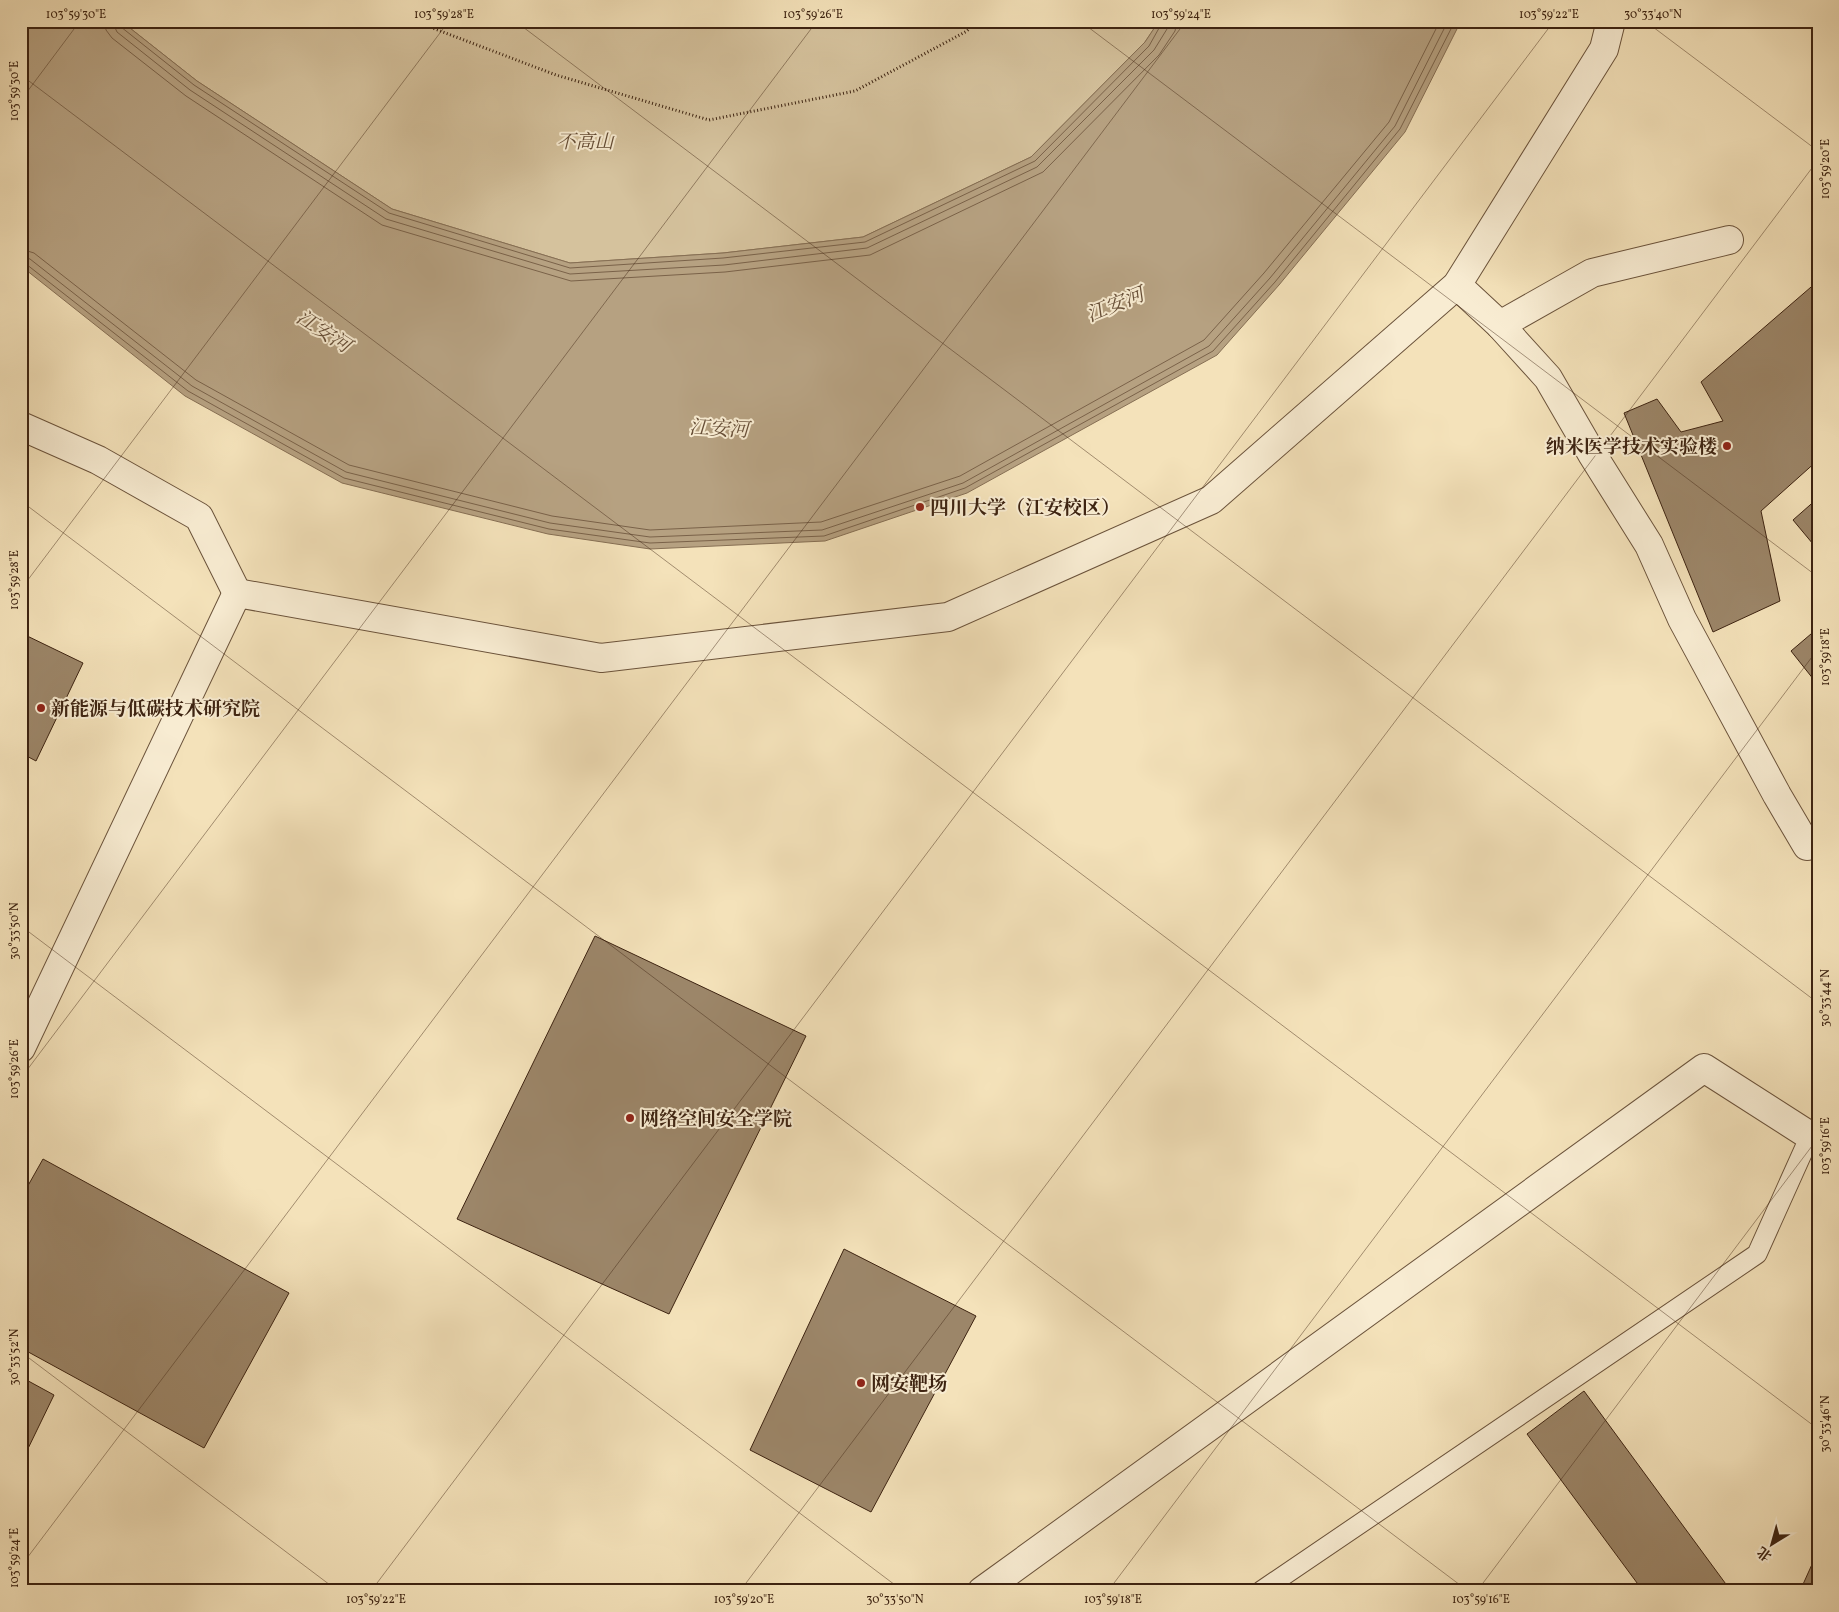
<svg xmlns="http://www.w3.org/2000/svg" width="1839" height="1612" font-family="Vollkorn,'Noto Serif SC',serif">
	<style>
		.green { fill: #d5c29d; stroke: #897257 }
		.water { fill: #b6a181; stroke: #866f54 }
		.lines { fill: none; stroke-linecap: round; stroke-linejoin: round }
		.shore { stroke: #7a6249; stroke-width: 1 }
		.building { fill: #9c8669; stroke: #3d2311 }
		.lane-casing { stroke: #6b533b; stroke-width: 21 }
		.street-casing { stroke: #6b533b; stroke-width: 30 }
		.path { stroke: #3d2311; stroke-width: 3; stroke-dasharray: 1 2.5; stroke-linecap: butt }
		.lane { stroke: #f8ecd2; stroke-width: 19 }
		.street { stroke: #f8ecd2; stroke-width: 28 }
		.ticks { fill: none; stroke: #3d2311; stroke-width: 1; stroke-opacity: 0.45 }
		.poi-dot { fill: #8f2418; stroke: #f8ecd2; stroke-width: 2 }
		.labels { text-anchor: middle; stroke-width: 4; stroke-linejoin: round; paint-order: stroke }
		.park-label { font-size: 19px; font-style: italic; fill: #634b34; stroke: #f8ecd2 }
		.poi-label { font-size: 19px; font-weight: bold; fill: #3d2311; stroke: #f8ecd2; text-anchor: start }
		.water-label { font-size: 20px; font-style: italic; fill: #674f38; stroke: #f8ecd2 }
		.neatline { fill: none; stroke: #3d2311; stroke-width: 2 }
		.ticks-label { font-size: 12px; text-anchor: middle; fill: #3d2311 }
	</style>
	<rect width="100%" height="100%" fill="#f4e2ba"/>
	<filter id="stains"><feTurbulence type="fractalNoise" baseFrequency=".004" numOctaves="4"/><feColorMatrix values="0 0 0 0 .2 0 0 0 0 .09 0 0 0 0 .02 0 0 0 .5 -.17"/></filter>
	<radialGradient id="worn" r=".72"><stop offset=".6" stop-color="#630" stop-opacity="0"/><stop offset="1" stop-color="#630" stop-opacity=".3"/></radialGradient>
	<polygon class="green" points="121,21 1159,21 1145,42 1031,157 863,237 723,253 570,263 392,209 197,81"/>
	<polygon class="water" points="21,21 121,21 197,81 392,209 570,263 723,253 863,237 1031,157 1145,42 1159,21 1461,21 1405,132 1279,285 1217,355 967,493 825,541 650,549 548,534 342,483 185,396 21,266"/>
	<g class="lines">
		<g class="shore">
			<polyline points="105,21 106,30 112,38 186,96 382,225 571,281 725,272 870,255 1043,172 1159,55 1175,31 1177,21"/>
			<polyline points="112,21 117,32 190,90 386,219 570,274 724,265 867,248 1037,167 1154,50 1167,29 1169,21"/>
			<polyline points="119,21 121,27 194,85 389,213 570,268 723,258 865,242 1035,161 1149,46 1163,21"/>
			<polyline points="21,249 34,253 196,380 349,465 552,516 650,530 821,522 960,476 1204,340 1264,273 1389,122 1440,21"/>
			<polyline points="21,256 30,259 192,386 346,472 550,523 650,537 822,530 963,483 1209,346 1270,278 1395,126 1448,21"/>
			<polyline points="21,263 26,264 188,391 344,478 549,529 650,543 824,536 965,488 1213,351 1275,282 1400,129 1455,21"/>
		</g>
	</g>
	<g class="building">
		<polygon points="1818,281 1818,460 1761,511 1780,601 1713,632 1624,413 1657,399 1681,432 1723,421 1701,382"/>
		<polygon points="1818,498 1818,550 1793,520"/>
		<polygon points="1818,628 1818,685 1791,651"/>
		<polygon points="21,633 83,663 36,761 21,753"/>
		<polygon points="595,936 806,1036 669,1314 457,1219"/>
		<polygon points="43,1159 289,1293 204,1448 21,1348 21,1198"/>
		<polygon points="844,1249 976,1316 871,1512 750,1450"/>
		<polygon points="21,1377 54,1395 21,1463"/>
		<polygon points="1584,1391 1731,1591 1643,1591 1527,1434"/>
		<polygon points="1818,1551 1818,1591 1800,1591"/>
	</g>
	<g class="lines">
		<g class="lane-casing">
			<polyline id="lane" points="1261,1591 1757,1254 1810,1136"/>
		</g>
		<g class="street-casing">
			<g id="street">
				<polyline points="1457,285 1500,325 1548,378 1592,454 1649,545 1682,619 1777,795 1807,846 1818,841"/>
				<polyline points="1500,325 1592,273 1729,240"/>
				<polyline points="21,426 98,460 199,517 237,593"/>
				<polyline points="21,1048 237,593 601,658 948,617 1211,500 1457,285 1604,49 1611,21"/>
				<polyline points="982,1591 1704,1068 1818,1141"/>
			</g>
		</g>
		<polyline class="path" points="414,21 556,75 709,120 855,91 967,31 977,21"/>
		<use href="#lane" class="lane"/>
		<use href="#street" class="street"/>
	</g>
	<path class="ticks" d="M 515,21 L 1818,1003M 1080,21 L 1818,577M 1645,21 L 1818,151M 21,75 L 1818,1429M 21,100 L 80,21M 21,501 L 1468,1591M 21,589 L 449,21M 21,926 L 903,1591M 21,1078 L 817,21M 21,1352 L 338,1591M 21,1566 L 1186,21M 371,1591 L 1554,21M 740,1591 L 1818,160M 1108,1591 L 1818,649M 1477,1591 L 1818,1138"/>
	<g class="poi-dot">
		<circle cx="1727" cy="446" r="5"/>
		<circle cx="920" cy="507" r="5"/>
		<circle cx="41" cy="708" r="5"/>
		<circle cx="630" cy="1118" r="5"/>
		<circle cx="861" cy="1383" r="5"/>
	</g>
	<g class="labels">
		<g class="park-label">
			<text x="585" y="148">不高山</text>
		</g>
		<g class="poi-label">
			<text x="1717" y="453" text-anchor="end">纳米医学技术实验楼</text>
			<text x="930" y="514">四川大学（江安校区）</text>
			<text x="51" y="715">新能源与低碳技术研究院</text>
			<text x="640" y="1125">网络空间安全学院</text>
			<text x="871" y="1390">网安靶场</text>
		</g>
		<g class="water-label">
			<text transform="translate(1115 304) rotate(-22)" y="7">江安河</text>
			<text transform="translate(324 331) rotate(33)" y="7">江安河</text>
			<text transform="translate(719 428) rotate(3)" y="7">江安河</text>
		</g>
	</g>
	<rect width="1839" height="1612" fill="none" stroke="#f4e2ba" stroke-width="55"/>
	<g transform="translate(1772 1544) rotate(217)" stroke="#f8ecd2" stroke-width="4" paint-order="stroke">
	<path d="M0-4L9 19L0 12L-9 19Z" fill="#3d2311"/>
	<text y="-8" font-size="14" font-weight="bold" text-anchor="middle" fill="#3d2311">北</text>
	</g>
	<rect x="28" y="28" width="1784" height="1556" class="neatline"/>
	<g class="ticks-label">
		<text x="76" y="18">103°59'30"E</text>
		<text x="444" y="18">103°59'28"E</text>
		<text x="813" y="18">103°59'26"E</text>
		<text x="1181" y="18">103°59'24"E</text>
		<text x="1549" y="18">103°59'22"E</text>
		<text x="1653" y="18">30°33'40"N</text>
		<text transform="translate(14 91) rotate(-90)" y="4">103°59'30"E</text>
		<text transform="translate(1825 169) rotate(-90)" y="4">103°59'20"E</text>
		<text transform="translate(14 580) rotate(-90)" y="4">103°59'28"E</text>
		<text transform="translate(1825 657) rotate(-90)" y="4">103°59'18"E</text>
		<text transform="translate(14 931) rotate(-90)" y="4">30°33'50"N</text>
		<text transform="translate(1825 998) rotate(-90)" y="4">30°33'44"N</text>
		<text transform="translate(14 1069) rotate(-90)" y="4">103°59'26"E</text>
		<text transform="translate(1825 1146) rotate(-90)" y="4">103°59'16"E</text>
		<text transform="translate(14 1357) rotate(-90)" y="4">30°33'52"N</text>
		<text transform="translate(1825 1424) rotate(-90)" y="4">30°33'46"N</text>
		<text transform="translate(14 1558) rotate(-90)" y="4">103°59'24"E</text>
		<text x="376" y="1603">103°59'22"E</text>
		<text x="744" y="1603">103°59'20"E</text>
		<text x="895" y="1603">30°33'50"N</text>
		<text x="1113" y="1603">103°59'18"E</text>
		<text x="1481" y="1603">103°59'16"E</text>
	</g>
	<rect width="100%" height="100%" filter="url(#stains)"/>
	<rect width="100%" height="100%" fill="url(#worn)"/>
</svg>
